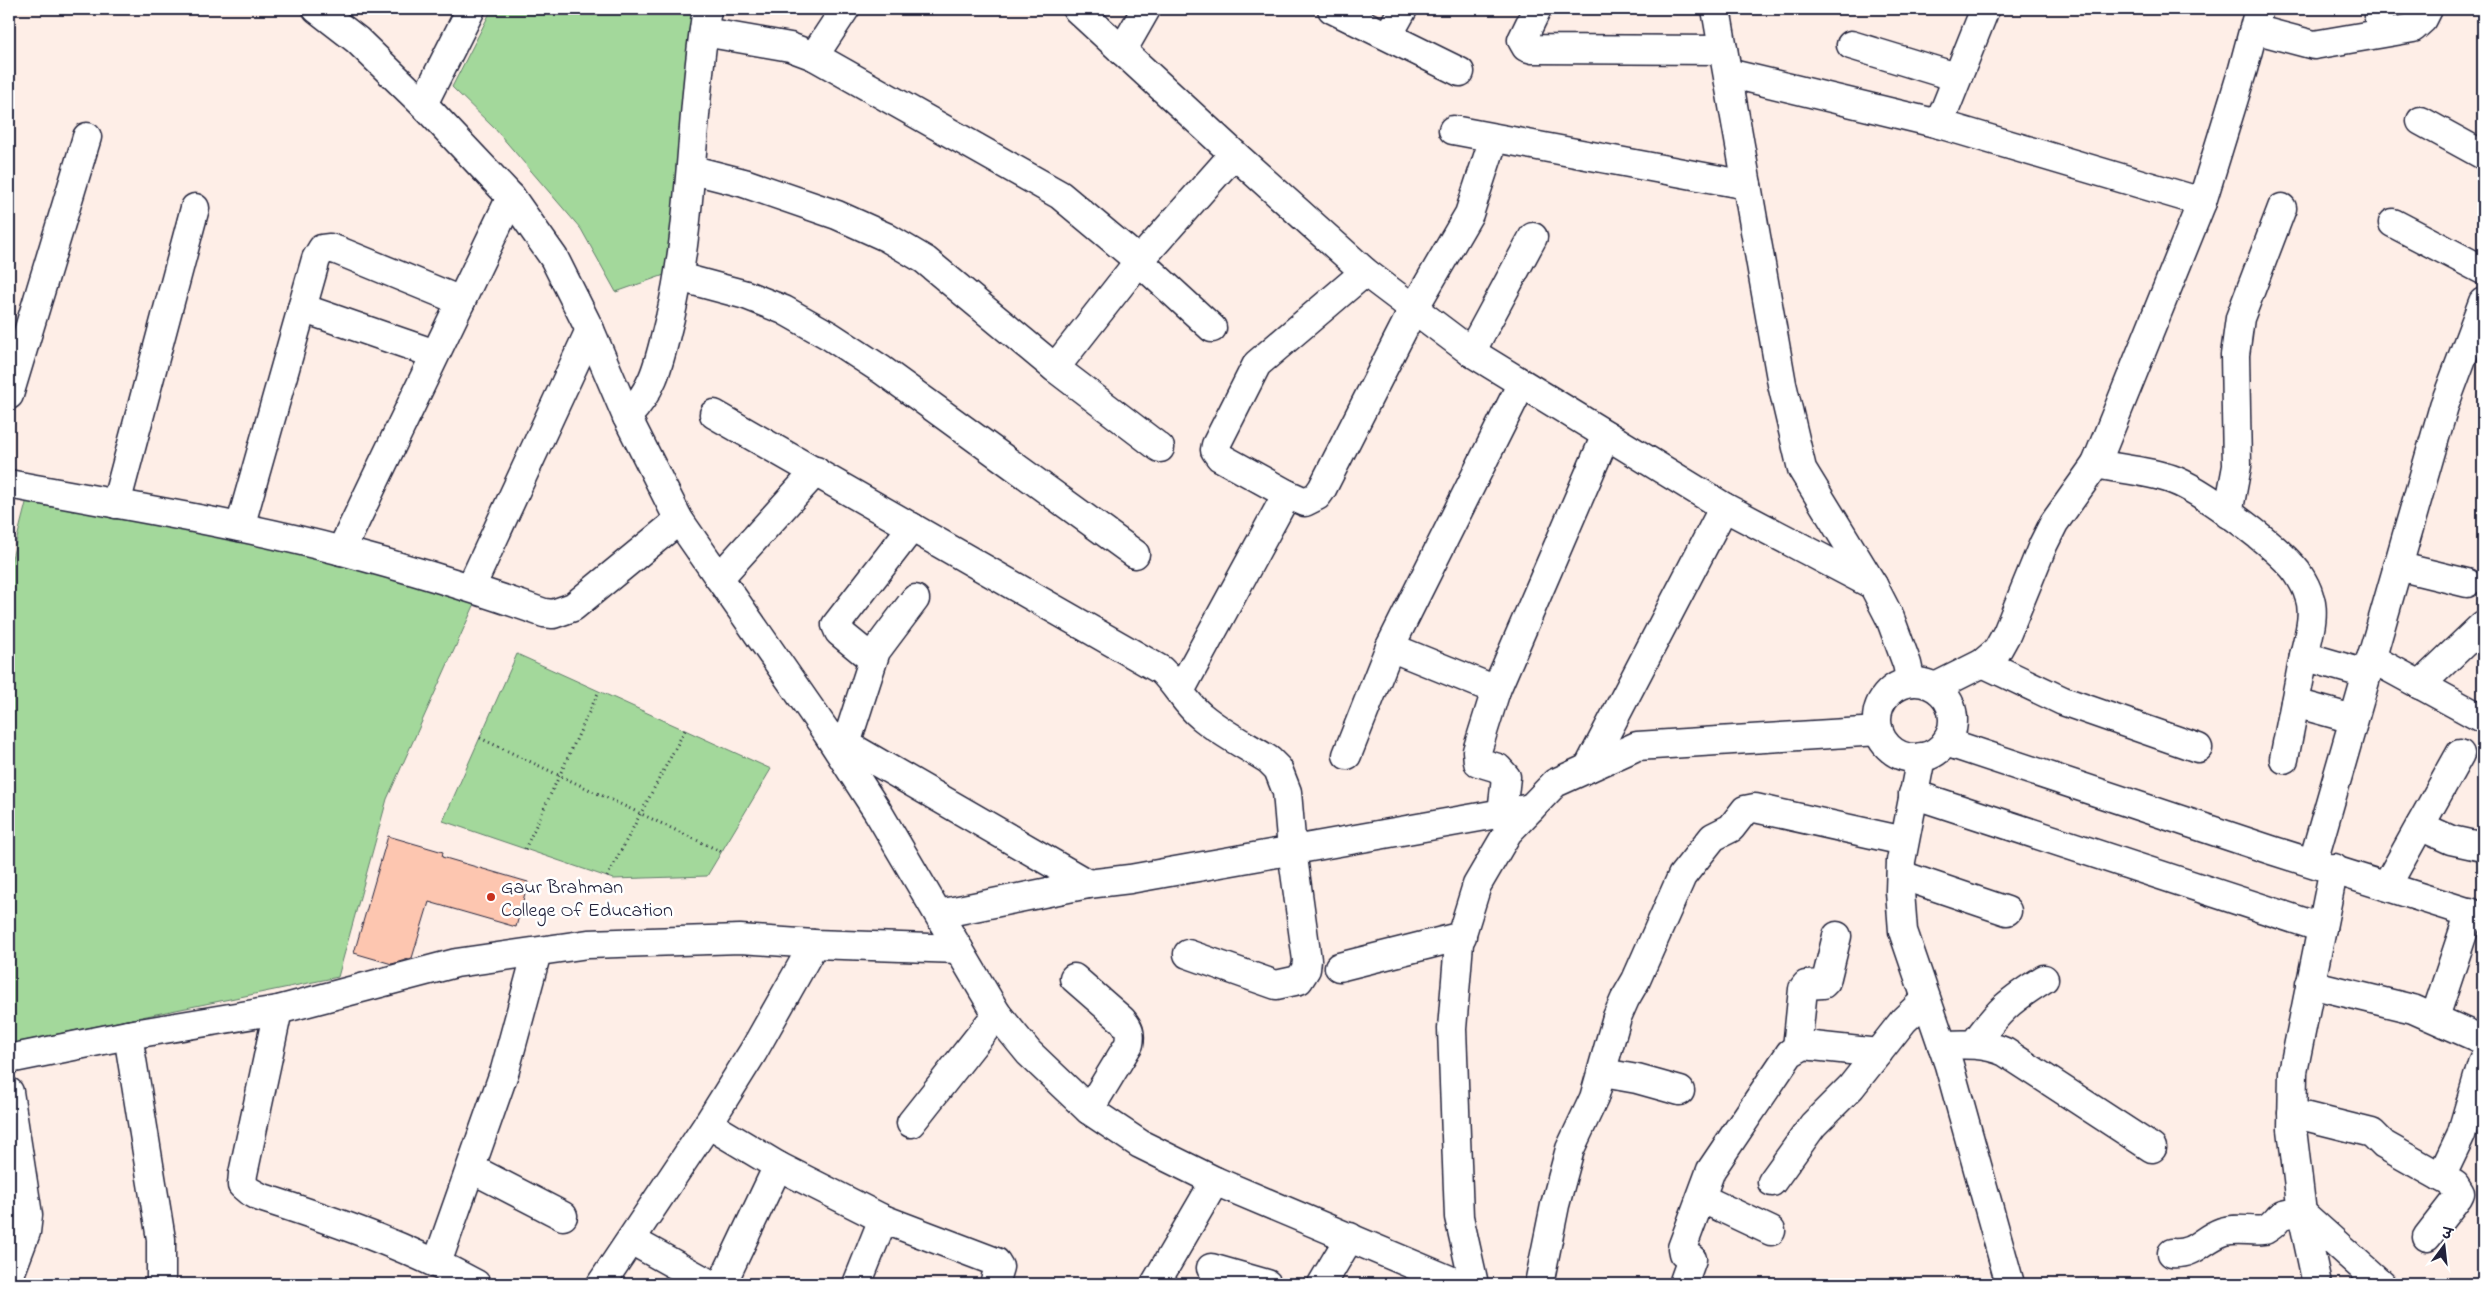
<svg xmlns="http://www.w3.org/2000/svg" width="2492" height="1293" font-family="'Indie Flower','Playpen Sans Deva',sans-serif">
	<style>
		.green { fill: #a3d89b; stroke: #627d6b }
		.building { fill: #fdc6b0; stroke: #22223b }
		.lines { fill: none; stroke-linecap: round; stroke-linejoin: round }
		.minor-casing { stroke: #22223b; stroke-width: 31 }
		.highway-casing { stroke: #22223b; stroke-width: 31 }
		.path { stroke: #22223b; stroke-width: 3; stroke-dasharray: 1 4; stroke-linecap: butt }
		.minor { stroke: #fff; stroke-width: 28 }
		.highway { stroke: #fff; stroke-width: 28 }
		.poi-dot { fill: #c8321e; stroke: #fff; stroke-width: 2 }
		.labels { text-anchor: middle; stroke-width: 5; stroke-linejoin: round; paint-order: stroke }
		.poi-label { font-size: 20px; fill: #22223b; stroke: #fff; text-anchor: start }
	</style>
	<rect width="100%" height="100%" fill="#feeee7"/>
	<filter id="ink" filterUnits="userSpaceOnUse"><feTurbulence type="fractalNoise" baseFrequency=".02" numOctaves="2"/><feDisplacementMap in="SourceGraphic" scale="10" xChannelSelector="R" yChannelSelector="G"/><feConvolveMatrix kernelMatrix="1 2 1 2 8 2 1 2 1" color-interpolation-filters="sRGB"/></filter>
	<g filter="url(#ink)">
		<g class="green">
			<polygon points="492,9 701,9 670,273 616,292 581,229 495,129 452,87"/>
			<polygon points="28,495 357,564 477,599 387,799 338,977 9,1044 9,570"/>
			<polygon points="517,654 771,769 707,876 613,879 443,821"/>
		</g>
		<polygon class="building" points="388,836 443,852 442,857 528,882 516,927 429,902 412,958 392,964 354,953"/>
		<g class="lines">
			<g class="minor-casing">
				<g id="minor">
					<polyline points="317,9 357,40 423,104 511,197 554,258 590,330 627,417 679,520 827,733 878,812 997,1014 1029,1053 1089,1110 1140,1144 1215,1181 1459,1284"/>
					<polyline points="1077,9 1234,154 1365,272 1471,352 1724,507 1873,585"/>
					<polyline points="1332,9 1460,72"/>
					<polyline points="1537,9 1522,40 1526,47 1533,49 1723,50"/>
					<polyline points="2254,29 2314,45 2413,28 2423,19 2428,9"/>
					<polyline points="704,32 790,47 814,56 1060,195 1139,261 1212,328"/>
					<polyline points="2379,33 2379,9"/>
					<polyline points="1388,36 1403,9"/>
					<polyline points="1851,45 1956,77"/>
					<polyline points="1122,51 1146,9"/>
					<polyline points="814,56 845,9"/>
					<polyline points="1728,73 1939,124 2202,202"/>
					<polyline points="423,104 471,9"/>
					<polyline points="2421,121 2483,155"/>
					<polyline points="1939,124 1985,9"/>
					<polyline points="1453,130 1747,185"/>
					<polyline points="693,170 744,183 837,215 886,237 925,260 1055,368 1160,448"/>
					<polyline points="2393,223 2483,270"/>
					<polyline points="679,277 746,295 784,310 830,336 882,370 1135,554"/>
					<polyline points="302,308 435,354"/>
					<polyline points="1471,352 1533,237"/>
					<polyline points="1055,368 1139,261 1234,154"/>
					<polyline points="9,395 87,137"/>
					<path d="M 714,414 L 1161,670 C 1176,684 1185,703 1201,716 C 1221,733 1247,746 1269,760 L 1278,769 L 1287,792 L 1292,850 L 1307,960 L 1306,969 L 1299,980 L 1276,985 L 1188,954"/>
					<path d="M 627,417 C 657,385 659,360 670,318 C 694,216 690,112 707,9"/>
					<path d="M 2096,464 C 2121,469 2148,471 2171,479 C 2201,489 2278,547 2297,572 C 2301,578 2307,588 2309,596 C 2316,614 2308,637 2304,656 L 2366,674"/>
					<path d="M 9,484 C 120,505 232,522 342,551 C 410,569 477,589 544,613 L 553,614 L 573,607 L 679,520"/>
					<polyline points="1287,494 1220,457 1215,450 1216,445 1257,364 1365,272"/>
					<polyline points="116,504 195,208"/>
					<polyline points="2228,514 2237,466 2235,355 2240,318 2282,208"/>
					<polyline points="240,527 316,259 322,249 330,248 339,251 461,301"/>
					<polyline points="341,551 511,197"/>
					<polyline points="2397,566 2467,583"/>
					<polyline points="719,578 816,471"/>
					<polyline points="471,587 590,330"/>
					<polyline points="1390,647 1496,690"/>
					<polyline points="2371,658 2483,719"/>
					<polyline points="872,659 839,632 836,625 912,527"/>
					<polyline points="1983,663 2063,701 2198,748"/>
					<polyline points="2420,685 2483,625"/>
					<polyline points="1935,687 1983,663 1997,651 2007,633 2043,545 2054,523 2096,464 2202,202 2243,69 2259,9"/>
					<polyline points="1180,691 1287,494 1305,502 1317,496 1322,489 1413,310 1469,214 1494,138"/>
					<polyline points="2295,703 2353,719"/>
					<polyline points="832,736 1088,884"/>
					<polyline points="1946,742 2271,850 2483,917"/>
					<polyline points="846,744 876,651 915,599"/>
					<polyline points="1347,755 1390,647 1521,385"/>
					<polyline points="1921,757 1901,861 1900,892 1903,931 1949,1065 2010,1284"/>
					<polyline points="2284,759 2304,656"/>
					<polyline points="1588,768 1724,507"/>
					<polyline points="1913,794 2322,928"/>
					<polyline points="1502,813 1506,777 1498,768 1478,762 1477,751 1496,690 1606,435"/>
					<polyline points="2420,826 2451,840 2483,847"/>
					<polyline points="2313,862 2444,406 2483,302"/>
					<polyline points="1901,875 2007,911"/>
					<polyline points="2387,885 2460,754"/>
					<polyline points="939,914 1088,884 1130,879 1531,808"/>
					<polyline points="1339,967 1462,936"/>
					<path d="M 1074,978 L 1122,1020 C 1129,1028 1131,1033 1129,1044 L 1089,1110"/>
					<polyline points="2310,984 2413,1009 2483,1040"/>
					<path d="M 278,1010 L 243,1174 L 242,1185 L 249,1191 L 260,1197 C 335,1221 407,1246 476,1284"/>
					<polyline points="2435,1017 2470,912"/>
					<polyline points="128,1035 161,1239 161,1284"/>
					<path d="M 1975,1043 C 1999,1010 2009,1001 2044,979"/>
					<path d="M 1942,1045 C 1965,1044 1984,1043 2005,1052 L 2152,1148"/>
					<polyline points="1797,1048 1803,989 1806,985 1823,984 1826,981 1837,936"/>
					<polyline points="9,1059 128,1035 278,1010 456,963 588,944 740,939 814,944 959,949"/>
					<polyline points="1603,1073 1637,1079 1680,1091"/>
					<polyline points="9,1092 28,1215 26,1232 9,1277"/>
					<polyline points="2292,1113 2372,1133 2384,1145 2455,1185 2460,1193 2458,1197 2427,1237"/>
					<polyline points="911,1123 997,1014"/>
					<polyline points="708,1124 778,1166 883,1219 996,1262 999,1267 994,1284"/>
					<polyline points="472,1169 563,1216"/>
					<polyline points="2441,1177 2461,1135 2483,1060"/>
					<polyline points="1772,1182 1813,1125 1851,1087 1904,1020 1925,1000"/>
					<polyline points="1701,1198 1771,1231"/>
					<polyline points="631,1240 710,1284"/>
					<path d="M 2172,1253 C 2195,1255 2202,1239 2222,1232 C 2236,1227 2251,1232 2265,1230 C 2285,1219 2271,1213 2302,1213 L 2381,1284"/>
					<polyline points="437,1263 505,1070 537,952"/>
					<polyline points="1211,1268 1267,1284"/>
					<polyline points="601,1284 708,1124 753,1052 814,944"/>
					<polyline points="722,1284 778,1166"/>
					<polyline points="857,1284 883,1219"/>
					<polyline points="1155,1284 1215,1181"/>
					<polyline points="1322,1284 1350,1237"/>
					<polyline points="1539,1284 1555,1205 1570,1149 1594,1098 1617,1017 1625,999 1636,980 1682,876 1713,837 1731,828 1745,810 1755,808 1904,841"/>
					<polyline points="1683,1284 1692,1259 1683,1253 1682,1248 1711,1170 1790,1053 1804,1045 1878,1053"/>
					<polyline points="2317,1284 2302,1213 2292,1129 2293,1072 2334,868"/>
				</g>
			</g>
			<g class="highway-casing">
				<g id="highway">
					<polyline points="1716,9 1782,384 1802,469 1873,585 1890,618 1907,664 1911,682"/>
					<circle cx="1915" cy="720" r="38"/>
					<polyline points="1474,1284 1459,1217 1452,1029 1459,943 1477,885 1508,832 1555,783 1637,746 1879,731"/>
				</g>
			</g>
			<g class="path">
				<polyline points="480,738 722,852"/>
				<polyline points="525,849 599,691"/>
				<polyline points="607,877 685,730"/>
			</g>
			<use href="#minor" class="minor"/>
			<use href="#highway" class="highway"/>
		</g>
	</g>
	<circle class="poi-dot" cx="491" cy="897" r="5"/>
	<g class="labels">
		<g class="poi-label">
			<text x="501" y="893">Gaur Brahman<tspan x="501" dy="23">College Of Education</tspan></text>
		</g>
	</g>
	<rect width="2492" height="1293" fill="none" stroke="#fff" stroke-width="30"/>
	<rect x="15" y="15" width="2462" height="1263" fill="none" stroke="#22223b" stroke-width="2" filter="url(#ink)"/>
	<g transform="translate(2444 1246) rotate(15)" stroke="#ffffff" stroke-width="4" paint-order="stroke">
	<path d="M0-4L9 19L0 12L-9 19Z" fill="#22223b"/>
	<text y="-8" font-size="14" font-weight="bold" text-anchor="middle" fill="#22223b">उ</text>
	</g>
</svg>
